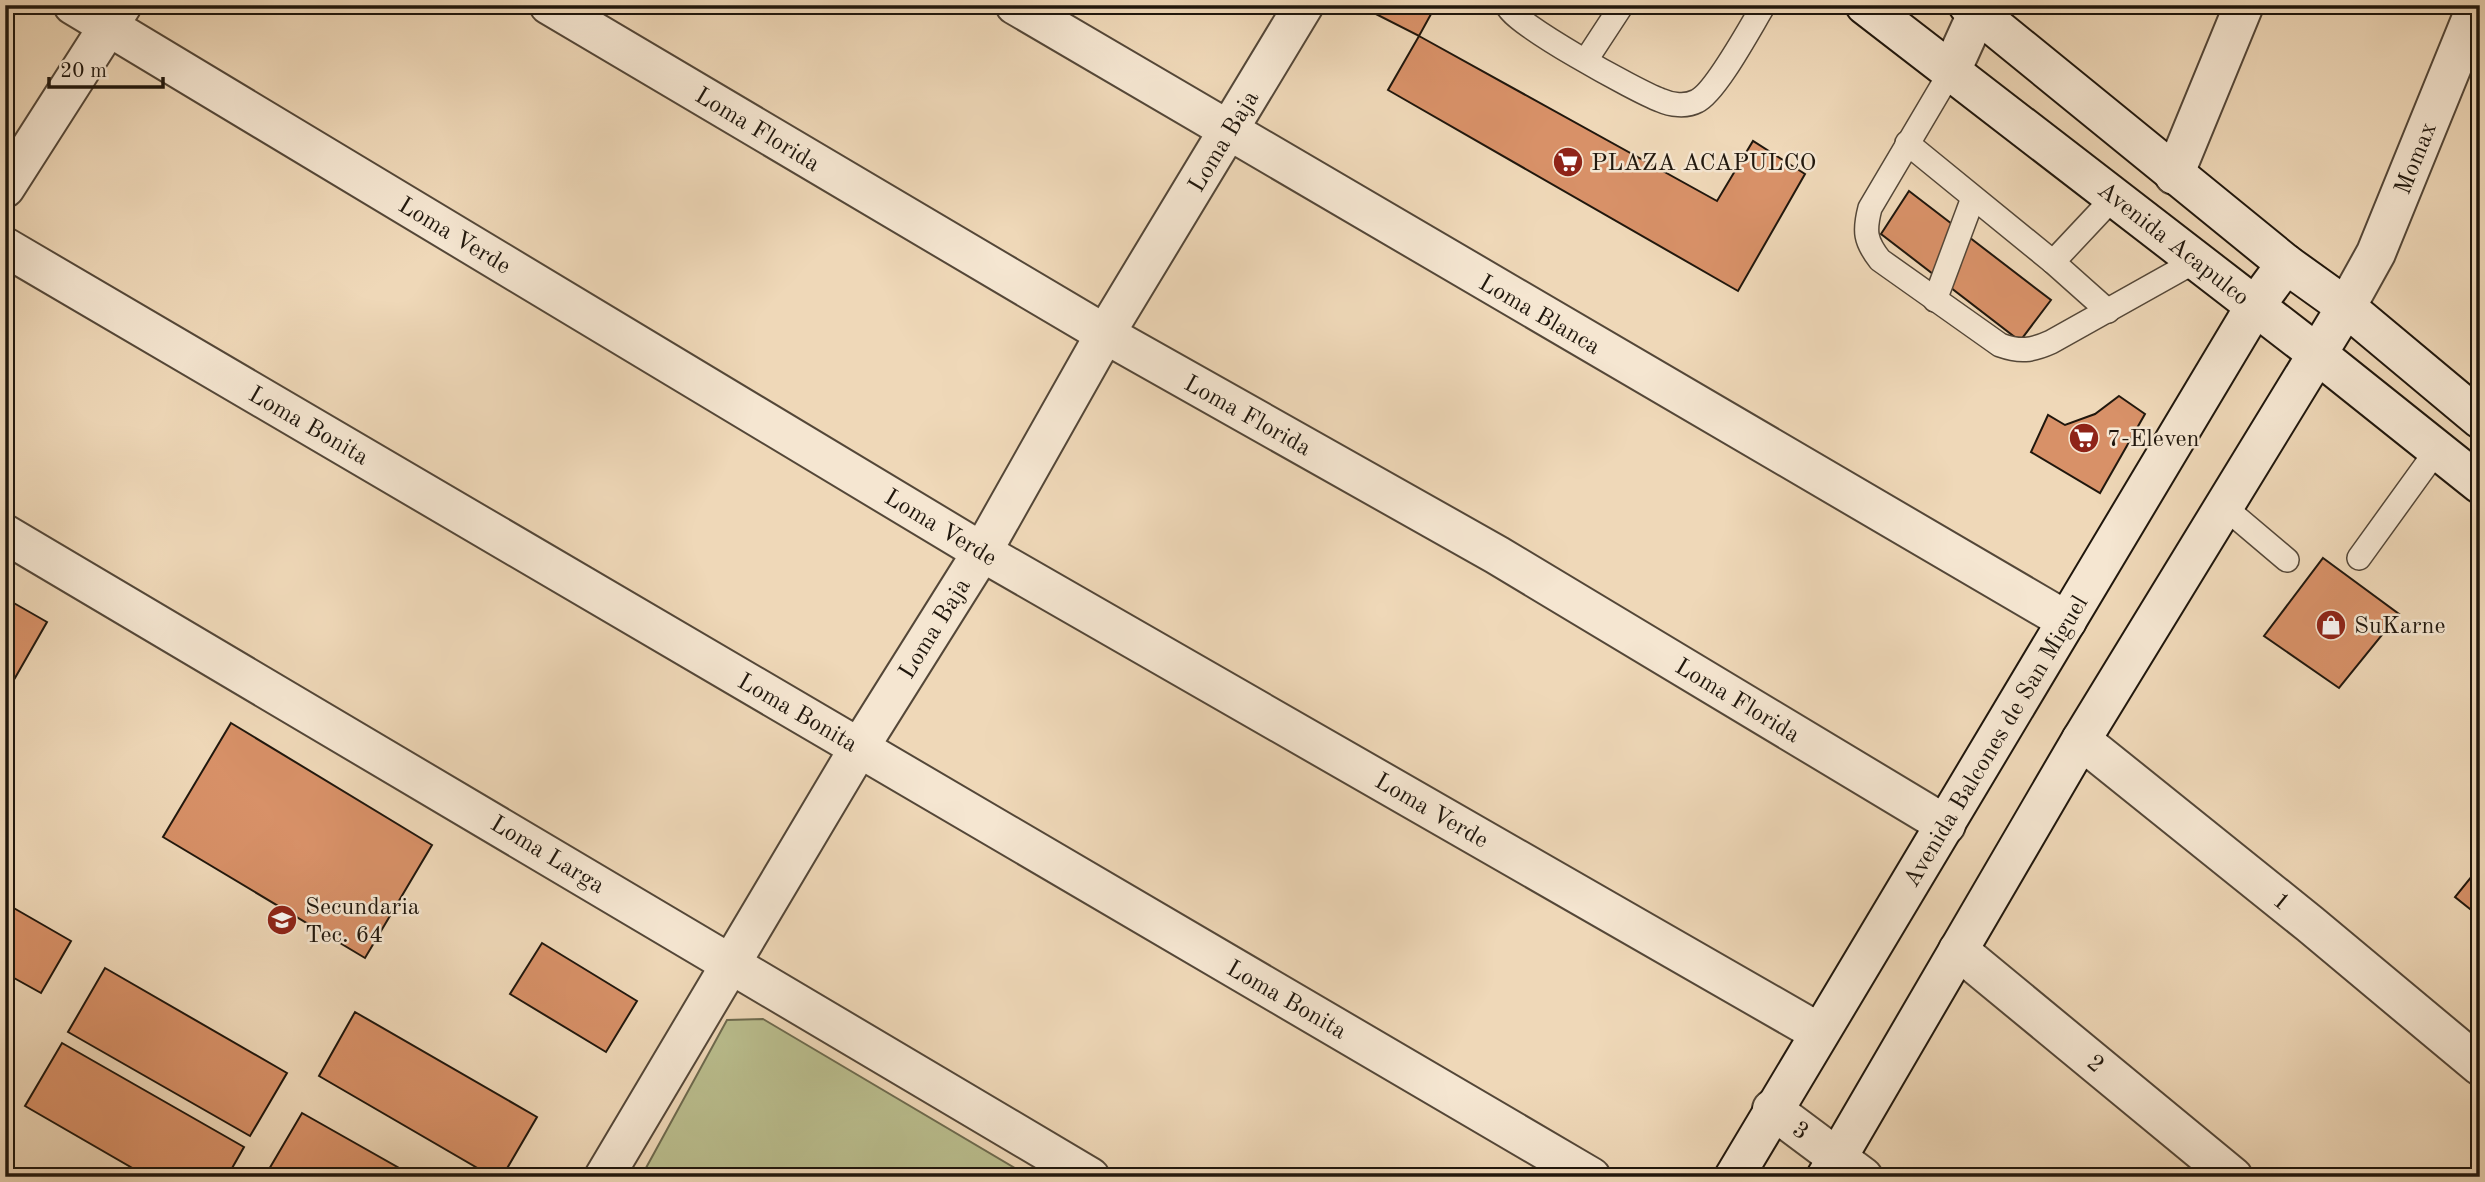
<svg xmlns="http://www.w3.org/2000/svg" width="2485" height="1182" font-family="'Old Standard TT',serif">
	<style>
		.green { fill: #babe8e; stroke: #6d6a4e; stroke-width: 2 }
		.building { fill: #d89168; stroke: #20170d; stroke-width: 2 }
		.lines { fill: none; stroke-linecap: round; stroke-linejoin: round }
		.lane-casing { stroke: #544738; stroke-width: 26 }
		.street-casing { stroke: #544738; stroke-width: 42 }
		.secondary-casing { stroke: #20170d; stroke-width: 42 }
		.lane { stroke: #f5e6d1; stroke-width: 23 }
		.street { stroke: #f5e6d1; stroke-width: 38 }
		.secondary { stroke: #f5e6d1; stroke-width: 38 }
		.labels { text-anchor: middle; stroke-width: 5; stroke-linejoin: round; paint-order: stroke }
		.street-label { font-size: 24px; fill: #20170d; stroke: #f5e6d1 }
		.poi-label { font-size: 24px; fill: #20170d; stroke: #f5e6d1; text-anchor: start }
	</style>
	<rect width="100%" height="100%" fill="#efd8b8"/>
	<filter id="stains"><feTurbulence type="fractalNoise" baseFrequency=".00286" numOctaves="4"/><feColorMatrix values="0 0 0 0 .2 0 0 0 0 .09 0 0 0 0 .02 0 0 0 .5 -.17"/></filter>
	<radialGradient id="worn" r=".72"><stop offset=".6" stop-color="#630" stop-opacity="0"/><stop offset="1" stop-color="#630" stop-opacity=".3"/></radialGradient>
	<polygon class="green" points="763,1019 1030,1177 641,1177 727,1020"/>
	<g class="building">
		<polygon points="1368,5 1436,5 1419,36 1366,9"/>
		<polygon points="1419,36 1717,201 1753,141 1805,174 1738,291 1388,90"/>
		<polygon points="1909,191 2051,300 2020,341 1881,234"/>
		<polygon points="2119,396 2145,414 2100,493 2031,452 2048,415 2065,425 2095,414"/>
		<polygon points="2323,558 2399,614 2339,688 2264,636"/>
		<polygon points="5,598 47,622 11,685 5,682"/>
		<polygon points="231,723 432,845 365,958 163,837"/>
		<polygon points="2480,866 2480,917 2455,897"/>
		<polygon points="5,903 71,941 41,993 5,973"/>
		<polygon points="542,943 637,1001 606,1052 510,994"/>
		<polygon points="105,968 287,1073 250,1136 68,1032"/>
		<polygon points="355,1012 537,1117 502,1177 493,1177 319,1076"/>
		<polygon points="62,1043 244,1147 227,1177 148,1177 25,1106"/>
		<polygon points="302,1113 415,1177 265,1176"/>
		<polygon points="5,1167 22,1177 5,1177"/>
	</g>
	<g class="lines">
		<g class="lane-casing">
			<g id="lane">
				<path d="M 1507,5 C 1510,22 1638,92 1660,100 C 1671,105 1686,107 1697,101 C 1716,92 1751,26 1764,5"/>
				<polyline points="1586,60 1622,5"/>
				<path d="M 1951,71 L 1870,208 C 1864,231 1865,241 1880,260 L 2000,345 C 2020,352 2031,351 2051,342 L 2194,262"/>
				<polyline points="1907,143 2053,262 2108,311"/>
				<polyline points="2053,262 2114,197"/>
				<polyline points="1935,300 1973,198"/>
				<polyline points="2222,505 2287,560"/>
				<polyline points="2359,558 2437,450"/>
			</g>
		</g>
		<g class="street-casing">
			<g id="street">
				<polyline points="73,5 982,552 1818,1032"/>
				<polyline points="549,5 1105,334 1497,555 1946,825"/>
				<polyline points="1015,5 2067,621"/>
				<polyline points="1951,71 1981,5"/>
				<polyline points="2174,175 2244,5"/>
				<polyline points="5,188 122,5"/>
				<polyline points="5,247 1591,1177"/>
				<polyline points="2346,307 2376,253 2477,5"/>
				<polyline points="5,534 1090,1177"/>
				<polyline points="2081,740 2310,924 2480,1066"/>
				<polyline points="1958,950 2233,1177"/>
				<polyline points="1772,1109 1863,1177"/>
				<polyline points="604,1177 859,748 982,552 1105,334 1304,5"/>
			</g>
		</g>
		<g class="secondary-casing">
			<g id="secondary">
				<polyline points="1865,5 2316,353 2480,484"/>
				<polyline points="1968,5 2286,264 2346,307 2480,419"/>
				<polyline points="1734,1177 2255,306 2286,264"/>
				<polyline points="1826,1177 2081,740 2346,307"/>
			</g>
		</g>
		<use href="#lane" class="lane"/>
		<use href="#street" class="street"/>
		<use href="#secondary" class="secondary"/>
	</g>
	<defs>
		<g id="supermarket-disc" transform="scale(1.575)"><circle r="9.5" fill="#8f2418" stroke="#f5e6d1"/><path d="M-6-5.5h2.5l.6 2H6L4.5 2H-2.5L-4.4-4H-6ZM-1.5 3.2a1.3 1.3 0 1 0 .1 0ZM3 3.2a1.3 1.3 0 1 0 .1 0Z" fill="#fff"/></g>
		<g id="shop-disc" transform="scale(1.575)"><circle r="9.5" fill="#8f2418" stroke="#f5e6d1"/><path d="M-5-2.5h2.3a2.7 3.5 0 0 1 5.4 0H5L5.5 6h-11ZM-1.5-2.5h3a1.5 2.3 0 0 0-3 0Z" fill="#fff"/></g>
		<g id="school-disc" transform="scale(1.575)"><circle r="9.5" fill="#8f2418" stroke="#f5e6d1"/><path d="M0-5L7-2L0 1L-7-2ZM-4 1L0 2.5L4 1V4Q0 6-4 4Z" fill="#fff"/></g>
	</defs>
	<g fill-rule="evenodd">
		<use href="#supermarket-disc" x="1568" y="162"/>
		<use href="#supermarket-disc" x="2084" y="438"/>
		<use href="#shop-disc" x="2331" y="625"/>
		<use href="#school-disc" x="282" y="920"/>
	</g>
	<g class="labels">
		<g class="street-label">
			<text transform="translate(758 129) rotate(31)" y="8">Loma Florida</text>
			<text transform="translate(1223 141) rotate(-59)" y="8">Loma Baja</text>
			<text transform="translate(2415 158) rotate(-68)" y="8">Momax</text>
			<text transform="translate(455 235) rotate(31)" y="8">Loma Verde</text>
			<text transform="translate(2174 243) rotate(38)" y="8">Avenida Acapulco</text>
			<text transform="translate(1540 314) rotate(30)" y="8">Loma Blanca</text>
			<text transform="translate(1248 415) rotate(29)" y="8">Loma Florida</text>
			<text transform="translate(309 425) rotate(30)" y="8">Loma Bonita</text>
			<text transform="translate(941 527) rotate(31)" y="8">Loma Verde</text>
			<text transform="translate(934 628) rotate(-58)" y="8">Loma Baja</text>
			<text transform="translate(1738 700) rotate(31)" y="8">Loma Florida</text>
			<text transform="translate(798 712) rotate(30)" y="8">Loma Bonita</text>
			<text transform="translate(1995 741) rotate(-59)" y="8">Avenida Balcones de San Miguel</text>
			<text transform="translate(1432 810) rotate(30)" y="8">Loma Verde</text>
			<text transform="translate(548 854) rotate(31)" y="8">Loma Larga</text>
			<text transform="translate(2282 901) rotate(39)" y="8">1</text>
			<text transform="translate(1287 999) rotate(30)" y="8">Loma Bonita</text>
			<text transform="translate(2096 1063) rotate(40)" y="8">2</text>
			<text transform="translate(1801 1130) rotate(35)" y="8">3</text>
		</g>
		<g class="poi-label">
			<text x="1591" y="170">PLAZA ACAPULCO</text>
			<text x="2107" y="446">7-Eleven</text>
			<text x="2354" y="633">SuKarne</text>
			<text x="305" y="914">Secundaria<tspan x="305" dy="28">Tec. 64</tspan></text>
		</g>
	</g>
	<rect width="2485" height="1182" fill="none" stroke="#efd8b8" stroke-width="28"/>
	<rect x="7" y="7" width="2471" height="1168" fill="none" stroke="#20170d" stroke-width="3.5"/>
	<rect x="14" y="14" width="2457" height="1154" fill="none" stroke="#20170d" stroke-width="2"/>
	<path d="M49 77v10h114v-10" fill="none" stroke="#20170d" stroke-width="3.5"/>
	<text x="60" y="77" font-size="21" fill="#20170d" stroke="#f5e6d1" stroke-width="5" paint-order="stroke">20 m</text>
	<rect width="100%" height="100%" filter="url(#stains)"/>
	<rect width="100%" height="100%" fill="url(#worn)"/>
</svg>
